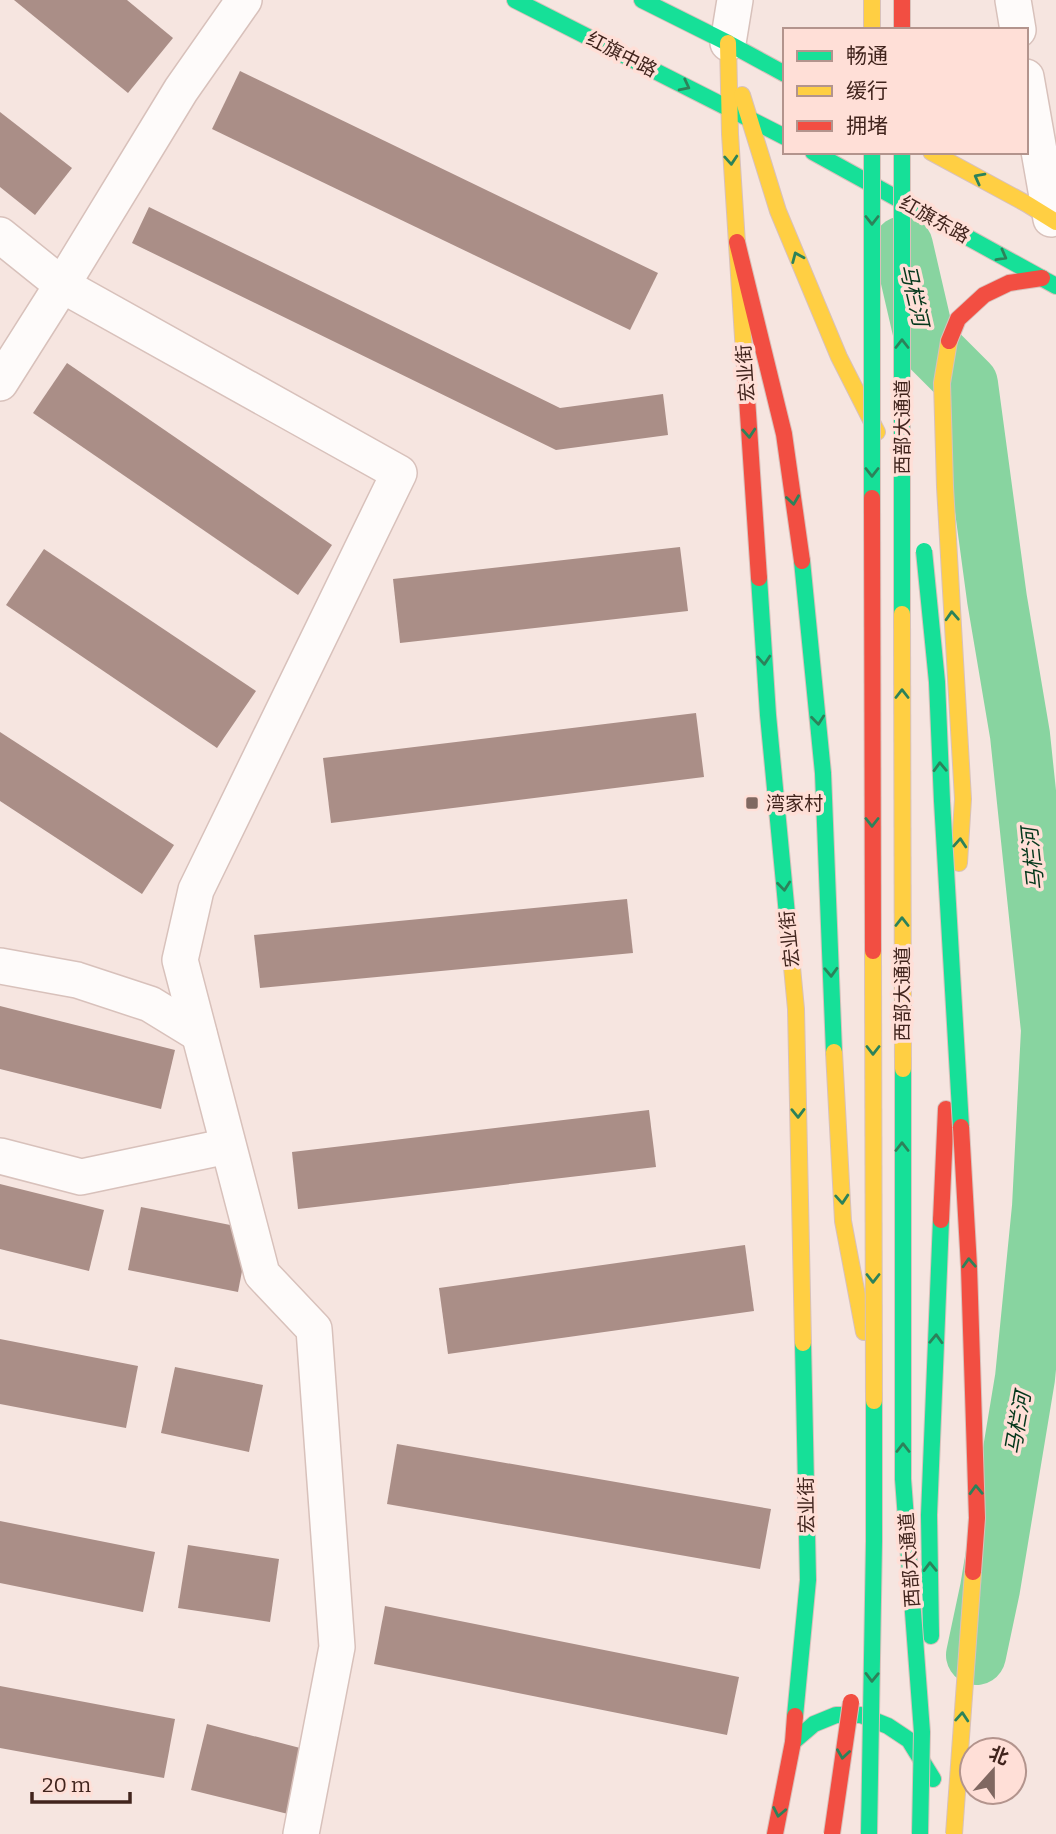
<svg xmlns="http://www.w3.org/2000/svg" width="1056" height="1834" font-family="Bitter,'Noto Sans SC',serif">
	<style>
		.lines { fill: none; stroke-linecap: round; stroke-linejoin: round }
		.river { stroke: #88d4a0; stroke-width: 60 }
		.building { fill: #aa8e87 }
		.street-casing { stroke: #d8c1bb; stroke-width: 38 }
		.fast-casing { stroke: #d8c1bb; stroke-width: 18 }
		.slow-casing { stroke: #d8c1bb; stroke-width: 18 }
		.jam-casing { stroke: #d8c1bb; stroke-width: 18 }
		.street { stroke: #fefbfa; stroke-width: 35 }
		.fast { stroke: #16e098; stroke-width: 16 }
		.slow { stroke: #ffcf43; stroke-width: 16 }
		.jam { stroke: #f24e42; stroke-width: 16 }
		.fast-bridge-casing { stroke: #d8c1bb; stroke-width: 18; stroke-linecap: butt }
		.slow-bridge-casing { stroke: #d8c1bb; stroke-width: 18; stroke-linecap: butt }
		.jam-bridge-casing { stroke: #d8c1bb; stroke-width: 18; stroke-linecap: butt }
		.fast-bridge { stroke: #16e098; stroke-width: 16 }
		.slow-bridge { stroke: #ffcf43; stroke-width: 16 }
		.jam-bridge { stroke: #f24e42; stroke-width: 16 }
		.oneway { stroke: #2c825a }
		.poi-dot { fill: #806861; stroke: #ffdfd7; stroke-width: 2.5 }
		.labels { text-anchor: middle; stroke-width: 7; stroke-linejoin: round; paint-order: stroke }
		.street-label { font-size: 19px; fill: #41241d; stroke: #ffdfd7 }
		.poi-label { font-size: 19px; fill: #41241d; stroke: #ffdfd7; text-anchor: start }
		.water-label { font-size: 21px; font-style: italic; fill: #04371b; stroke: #ffdfd7 }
	</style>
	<rect width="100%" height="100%" fill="#f6e5e0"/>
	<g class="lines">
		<polyline class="river" points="903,246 925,341 968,384 997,599 1020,735 1051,1030 1042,1207 1025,1378 990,1589 976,1655"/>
	</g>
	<g class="building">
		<polygon points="14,0 127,0 173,38 128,93"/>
		<polygon points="240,71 658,273 630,330 212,129"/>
		<polygon points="0,112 72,168 35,215 0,187"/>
		<polygon points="149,207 560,408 663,394 668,435 556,450 132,243"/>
		<polygon points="67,363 332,545 298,595 33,413"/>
		<polygon points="680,547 688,611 400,643 393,579"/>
		<polygon points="44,549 256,691 217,748 6,605"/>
		<polygon points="696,713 704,777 331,823 323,758"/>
		<polygon points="0,732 174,845 142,894 0,801"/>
		<polygon points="627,899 633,953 260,988 254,935"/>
		<polygon points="0,1006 175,1050 161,1109 0,1069"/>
		<polygon points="649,1110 656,1167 298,1209 292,1152"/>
		<polygon points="0,1184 104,1210 89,1271 0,1249"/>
		<polygon points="141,1207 250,1229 238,1292 128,1270"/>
		<polygon points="745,1245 754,1311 448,1354 439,1288"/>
		<polygon points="0,1339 138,1366 126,1428 0,1404"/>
		<polygon points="175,1367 263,1385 249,1452 161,1433"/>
		<polygon points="397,1444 771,1509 760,1569 387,1504"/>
		<polygon points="0,1521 155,1552 143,1612 0,1583"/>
		<polygon points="188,1545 279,1559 270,1622 178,1608"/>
		<polygon points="385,1606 739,1677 727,1735 374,1664"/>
		<polygon points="0,1686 175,1719 164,1778 0,1748"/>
		<polygon points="207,1724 304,1749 288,1814 191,1790"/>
	</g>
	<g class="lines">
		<g class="street-casing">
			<g id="street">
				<polyline points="1013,0 1018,30"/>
				<polyline points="728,43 735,0"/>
				<polyline points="1026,77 1051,219"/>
				<polyline points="0,235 62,285 399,473 196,890 180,960 262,1274 314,1329 337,1647 301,1834"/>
				<polyline points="0,383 62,285 181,90 244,0"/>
				<polyline points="0,966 77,980 150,1004 199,1034"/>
				<polyline points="0,1156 81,1177 228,1146"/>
			</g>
		</g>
		<g class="fast-casing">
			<g id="fast">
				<polyline points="515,0 785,137"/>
				<polyline points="642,0 728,43 785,74"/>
				<polyline points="813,152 1056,286"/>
				<polyline points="802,561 823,773 834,1052"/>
				<polyline points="759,578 768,715 788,925"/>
				<polyline points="931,1636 929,1515 941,1220"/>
				<polyline points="795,1716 808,1580 803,1343"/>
				<polyline points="793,1742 814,1724 836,1715 861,1715 888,1726 909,1740 933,1779"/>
			</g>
		</g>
		<g class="slow-casing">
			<g id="slow">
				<polyline points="872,0 872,30"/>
				<polyline points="728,43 730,134 744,353"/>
				<polyline points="742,95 778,211 839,357 877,432"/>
				<polyline points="931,152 1027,204 1056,222"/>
				<polyline points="949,341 942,383 945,487 963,799 959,863"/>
				<polyline points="788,925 796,1009 803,1343"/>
				<polyline points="834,1052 843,1221 864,1332"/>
			</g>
		</g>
		<g class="jam-casing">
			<g id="jam">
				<polyline points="902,0 902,30"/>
				<polyline points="737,242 784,434 802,561"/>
				<polyline points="949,341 958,319 984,295 1009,283 1042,278"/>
				<polyline points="744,353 759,578"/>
				<polyline points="941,1220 946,1109"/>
				<polyline points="775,1834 793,1742 795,1716"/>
			</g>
		</g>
		<use href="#street" class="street"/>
		<use href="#fast" class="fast"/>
		<use href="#slow" class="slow"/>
		<use href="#jam" class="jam"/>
		<g class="fast-bridge-casing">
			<g id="fast-bridge">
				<polyline points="872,152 872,498"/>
				<polyline points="902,152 902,614"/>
				<polyline points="924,551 937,682 942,801 961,1127"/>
				<polyline points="903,1069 903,1479 922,1732 920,1834"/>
				<polyline points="869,1834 874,1541 874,1401"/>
			</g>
		</g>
		<g class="slow-bridge-casing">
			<g id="slow-bridge">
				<polyline points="902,614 903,1069"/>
				<polyline points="873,951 874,1401"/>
				<polyline points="954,1834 973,1572"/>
			</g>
		</g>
		<g class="jam-bridge-casing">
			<g id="jam-bridge">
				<polyline points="872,498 873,951"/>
				<polyline points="961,1127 969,1267 977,1518 973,1572"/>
				<polyline points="832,1834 851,1702"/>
			</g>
		</g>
		<use href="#fast-bridge" class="fast-bridge"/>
		<use href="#slow-bridge" class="slow-bridge"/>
		<use href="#jam-bridge" class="jam-bridge"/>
	</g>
	<defs><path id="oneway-chevron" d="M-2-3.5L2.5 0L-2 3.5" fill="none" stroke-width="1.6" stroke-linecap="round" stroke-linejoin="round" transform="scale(1.75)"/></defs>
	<g class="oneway">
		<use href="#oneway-chevron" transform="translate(685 86) rotate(27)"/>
		<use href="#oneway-chevron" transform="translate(731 160) rotate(86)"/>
		<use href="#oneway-chevron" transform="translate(979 178) rotate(-152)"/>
		<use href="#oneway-chevron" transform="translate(872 220) rotate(90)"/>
		<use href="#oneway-chevron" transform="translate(1002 256) rotate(29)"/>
		<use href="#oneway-chevron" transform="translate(797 257) rotate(-113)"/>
		<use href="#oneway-chevron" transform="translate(902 344) rotate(-90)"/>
		<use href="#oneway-chevron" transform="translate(749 433) rotate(86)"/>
		<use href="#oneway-chevron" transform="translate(872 472) rotate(90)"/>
		<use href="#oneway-chevron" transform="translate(793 500) rotate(82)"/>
		<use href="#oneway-chevron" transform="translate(952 616) rotate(-93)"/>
		<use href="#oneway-chevron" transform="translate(764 660) rotate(86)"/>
		<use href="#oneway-chevron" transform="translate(902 694) rotate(-90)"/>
		<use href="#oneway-chevron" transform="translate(818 720) rotate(84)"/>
		<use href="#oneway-chevron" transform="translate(940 767) rotate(-92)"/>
		<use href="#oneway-chevron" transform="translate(872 822) rotate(90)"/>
		<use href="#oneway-chevron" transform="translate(960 843) rotate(-86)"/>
		<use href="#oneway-chevron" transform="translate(784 886) rotate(84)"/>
		<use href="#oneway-chevron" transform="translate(902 922) rotate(-90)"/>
		<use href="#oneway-chevron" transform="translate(831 972) rotate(88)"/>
		<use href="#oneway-chevron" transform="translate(873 1050) rotate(90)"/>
		<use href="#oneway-chevron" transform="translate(798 1113) rotate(89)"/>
		<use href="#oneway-chevron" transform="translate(902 1147) rotate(-90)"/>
		<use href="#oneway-chevron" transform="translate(842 1199) rotate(86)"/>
		<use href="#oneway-chevron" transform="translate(969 1263) rotate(-93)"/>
		<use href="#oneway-chevron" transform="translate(873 1278) rotate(90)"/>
		<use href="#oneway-chevron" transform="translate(936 1339) rotate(-88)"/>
		<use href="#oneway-chevron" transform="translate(903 1448) rotate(-90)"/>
		<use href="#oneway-chevron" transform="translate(976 1490) rotate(-92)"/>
		<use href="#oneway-chevron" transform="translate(930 1567) rotate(-91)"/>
		<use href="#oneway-chevron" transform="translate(872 1677) rotate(91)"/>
		<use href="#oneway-chevron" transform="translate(962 1717) rotate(-86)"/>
		<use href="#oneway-chevron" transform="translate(843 1754) rotate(98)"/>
		<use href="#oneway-chevron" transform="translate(779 1812) rotate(101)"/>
	</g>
	<rect class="poi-dot" x="745" y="796" width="14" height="14" rx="3.5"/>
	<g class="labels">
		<g class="street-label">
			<text transform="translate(622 54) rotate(27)" y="7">红旗中路</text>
			<text transform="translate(935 219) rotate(29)" y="7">红旗东路</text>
			<text transform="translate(745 373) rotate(-94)" y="7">宏业街</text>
			<text transform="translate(902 427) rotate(-90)" y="7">西部大通道</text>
			<text transform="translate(789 939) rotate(-96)" y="7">宏业街</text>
			<text transform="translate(902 994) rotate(-90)" y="7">西部大通道</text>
			<text transform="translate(806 1505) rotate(-91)" y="7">宏业街</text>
			<text transform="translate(909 1560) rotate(-94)" y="7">西部大通道</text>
		</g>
		<g class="poi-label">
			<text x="766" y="810">湾家村</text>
		</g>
		<g class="water-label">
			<text transform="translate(914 295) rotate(77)" y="7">马栏河</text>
			<text transform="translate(1033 859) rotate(-96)" y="7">马栏河</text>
			<text transform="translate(1018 1423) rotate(-80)" y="7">马栏河</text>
		</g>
	</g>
	<rect x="783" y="28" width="245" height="126" fill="#ffdfd7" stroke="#b3948d" stroke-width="2"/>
	<rect x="797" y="51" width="35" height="10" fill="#16e098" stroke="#b3948d" stroke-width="2"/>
	<text x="846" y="63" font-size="21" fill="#41241d">畅通</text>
	<rect x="797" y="86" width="35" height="10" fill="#ffcf43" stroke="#b3948d" stroke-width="2"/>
	<text x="846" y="98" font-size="21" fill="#41241d">缓行</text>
	<rect x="797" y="121" width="35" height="10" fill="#f24e42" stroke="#b3948d" stroke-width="2"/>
	<text x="846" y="133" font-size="21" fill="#41241d">拥堵</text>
	<g transform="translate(993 1771) rotate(21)"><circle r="33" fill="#ffdfd7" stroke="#b3948d" stroke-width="2"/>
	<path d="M0-5L12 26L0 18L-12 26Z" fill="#806861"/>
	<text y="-10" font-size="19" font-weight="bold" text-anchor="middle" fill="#41241d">北</text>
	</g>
	<path d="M32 1792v10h98v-10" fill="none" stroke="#41241d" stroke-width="3.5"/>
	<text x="42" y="1792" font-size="21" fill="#41241d" stroke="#ffdfd7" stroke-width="5" paint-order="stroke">20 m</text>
</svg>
